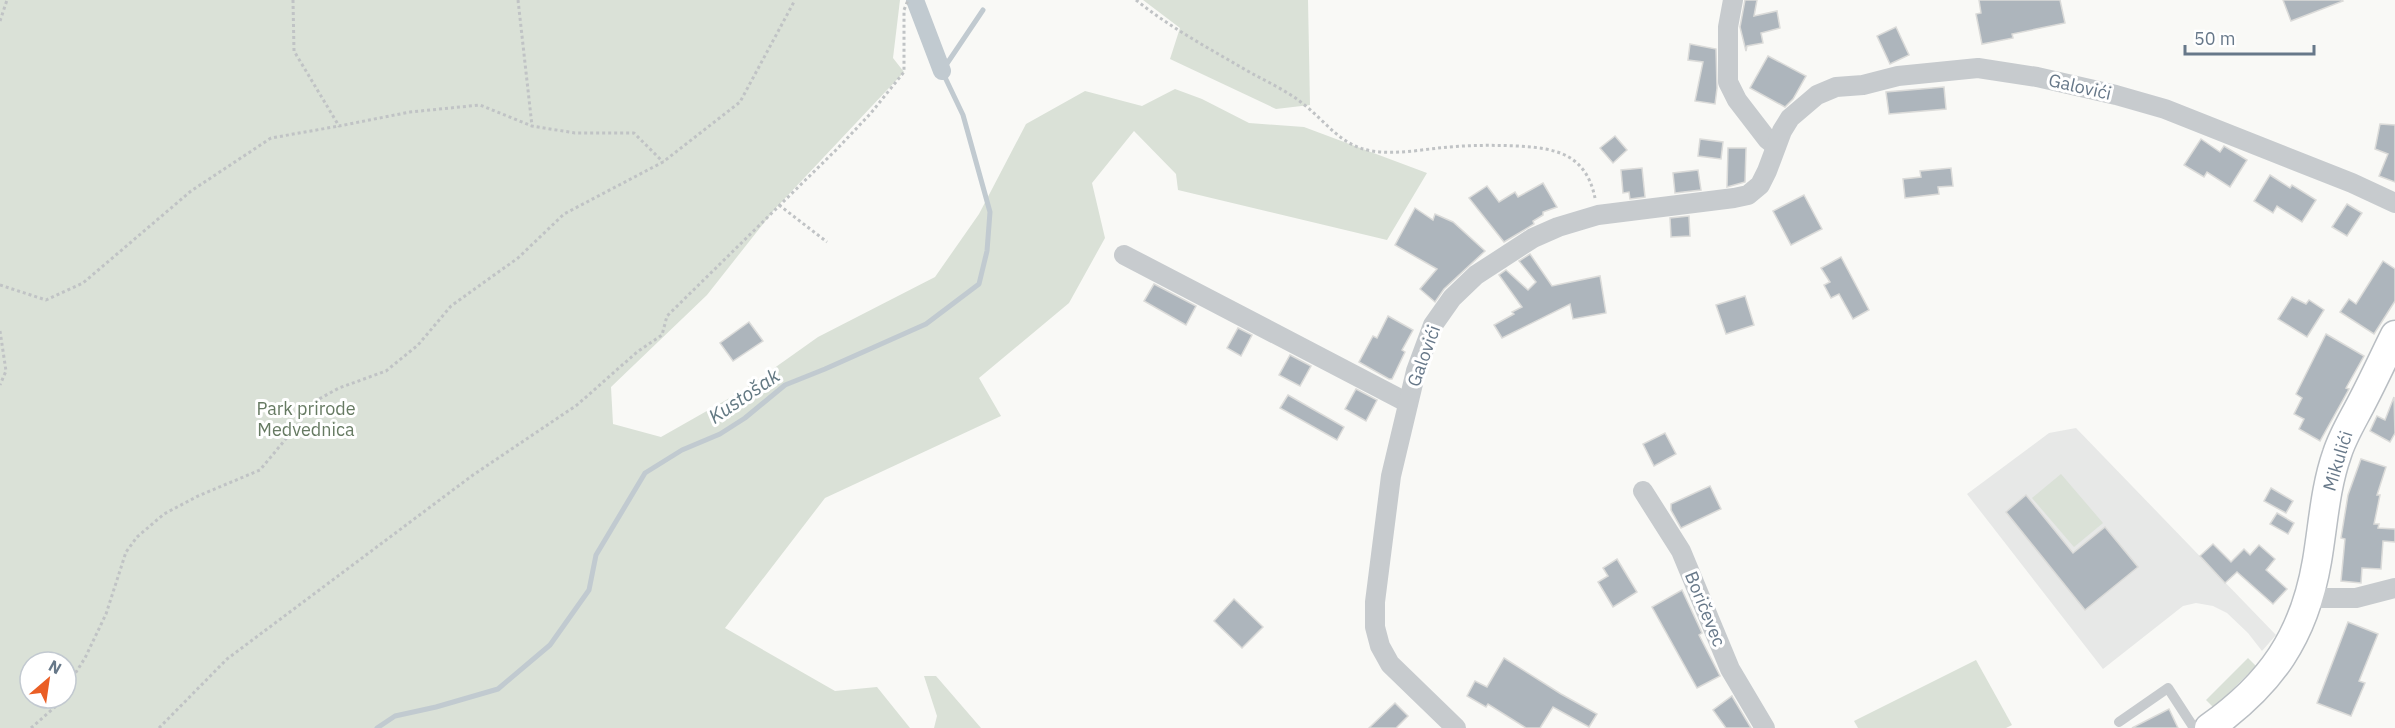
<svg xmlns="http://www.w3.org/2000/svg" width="2395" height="728" font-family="'IBM Plex Sans',sans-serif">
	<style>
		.built { fill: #e7e8e7 }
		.green { fill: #dae1d7; fill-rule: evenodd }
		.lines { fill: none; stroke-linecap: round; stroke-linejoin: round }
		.stream { stroke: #c1cad0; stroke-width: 5 }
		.canal { stroke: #c1cad0; stroke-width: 18 }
		.building { fill: #adb5bc; stroke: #dbdbd9; stroke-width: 1.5 }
		.secondary-casing { stroke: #b9bec3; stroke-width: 31 }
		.path { stroke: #c0c3c5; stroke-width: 3; stroke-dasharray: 3 3; stroke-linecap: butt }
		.lane { stroke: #c7cbce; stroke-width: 10 }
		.street { stroke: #c7cbce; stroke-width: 20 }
		.secondary { stroke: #fff; stroke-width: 28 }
		.labels { text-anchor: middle; stroke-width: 6; stroke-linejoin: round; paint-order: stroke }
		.street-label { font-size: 18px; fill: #677889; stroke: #fff }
		.park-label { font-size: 18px; fill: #667a62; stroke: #fff }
		.water-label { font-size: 20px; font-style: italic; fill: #637983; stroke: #fff }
	</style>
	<rect width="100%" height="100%" fill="#f9f9f6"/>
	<polygon class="built" points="2076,428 2276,635 2262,651 2248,633 2227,613 2213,606 2196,603 2183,606 2103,669 1967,494 2049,433"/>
	<g class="green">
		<path d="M 0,0 L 900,0 L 893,58 L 904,72 L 774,210 L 707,295 L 611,387 L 613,424 L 661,437 L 742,391 L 818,337 L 935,277 L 979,214 L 1026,124 L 1085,91 L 1142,106 L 1175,89 L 1202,99 L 1249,123 L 1304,127 L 1427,173 L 1387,240 L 1178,190 L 1176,174 L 1134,131 L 1092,183 L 1105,238 L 1069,303 L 979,378 L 1001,416 L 825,498 L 725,628 L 835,691 L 877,687 L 910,728 L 0,728 ZM 30,662 L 66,662 L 66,698 L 30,698 Z"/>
		<polygon points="1143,0 1308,0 1310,105 1276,109 1170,59 1180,28"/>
		<polygon points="2061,474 2103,523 2074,547 2032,498"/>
		<polygon points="2248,658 2256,666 2214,708 2206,700"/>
		<polygon points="1976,660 2012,725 2006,728 1858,728 1854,721"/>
		<polygon points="924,676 936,676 981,728 934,728 937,716"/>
	</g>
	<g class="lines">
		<polyline class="stream" points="377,728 395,716 436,707 498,689 550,645 589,590 596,555 645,473 682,450 720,434 745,418 785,385 825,369 926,324 979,284 987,251 990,212 963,115 942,71 983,10"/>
		<polyline class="canal" points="915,0 942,71"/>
	</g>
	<g class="building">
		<polygon points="1745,0 1757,0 1754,16 1777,11 1780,28 1761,33 1763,43 1747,46 1746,51 1740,27"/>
		<polygon points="1979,0 2060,0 2065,23 2012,34 2013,38 1982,44 1976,14 1981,13"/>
		<polygon points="2283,0 2342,0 2343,1 2291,21"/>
		<polygon points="1896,27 1909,55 1890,64 1877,36"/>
		<polygon points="1690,44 1716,49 1717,88 1715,104 1695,101 1703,62 1688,60"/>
		<polygon points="1768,56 1806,76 1793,99 1785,107 1750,88"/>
		<polygon points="1944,87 1946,109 1889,114 1886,92"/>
		<polygon points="2380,124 2395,125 2395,182 2379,176 2388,154 2375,149"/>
		<polygon points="1615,136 1627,150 1613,163 1600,148"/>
		<polygon points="1700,139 1723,142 1721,159 1698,156"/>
		<polygon points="2201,139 2220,152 2224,146 2247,160 2230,187 2207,172 2204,177 2184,165"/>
		<polygon points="1728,148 1746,148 1745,182 1727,187"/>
		<polygon points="1642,168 1645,197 1630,199 1629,192 1623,193 1621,170"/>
		<polygon points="1951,168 1953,186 1938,187 1939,194 1905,198 1903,179 1921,177 1920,171"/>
		<polygon points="1698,170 1701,190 1675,193 1673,173"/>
		<polygon points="2270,175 2290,188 2292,185 2316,200 2302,222 2277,206 2273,213 2254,201"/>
		<polygon points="1543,183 1557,207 1543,212 1543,215 1533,221 1534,224 1504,242 1469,198 1487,186 1499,202 1515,192 1518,197"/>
		<polygon points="1804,195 1822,229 1791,245 1773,211"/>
		<polygon points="2347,204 2362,213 2347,236 2332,227"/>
		<polygon points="1415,208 1433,220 1435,214 1453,222 1485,251 1444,289 1435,302 1420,289 1437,269 1395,245"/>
		<polygon points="1689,216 1690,236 1671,237 1670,218"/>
		<polygon points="1530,254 1552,286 1600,276 1606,313 1573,319 1570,304 1502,338 1494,325 1514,314 1512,312 1522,307 1499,275 1506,270 1528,290 1536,282 1519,261"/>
		<polygon points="1841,257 1869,310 1853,319 1839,294 1831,298 1824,285 1830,282 1821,268"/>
		<polygon points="2383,261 2395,269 2395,301 2374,334 2340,312 2349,299 2356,304"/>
		<polygon points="1154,284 1196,306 1186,325 1144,301"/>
		<polygon points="1745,296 1754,325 1726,334 1716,305"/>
		<polygon points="2292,297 2306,304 2309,300 2324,310 2307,337 2278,319"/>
		<polygon points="1388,316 1413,330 1402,350 1405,352 1392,379 1389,379 1359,362 1373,336 1377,338"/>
		<polygon points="749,322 763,341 733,361 720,343"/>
		<polygon points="1238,328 1252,335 1241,356 1227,348"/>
		<polygon points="2326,334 2364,356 2346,388 2349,389 2320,441 2299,429 2304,419 2294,414 2302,398 2296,394"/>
		<polygon points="1290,355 1311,366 1300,386 1279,375"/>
		<polygon points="1356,389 1377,400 1366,421 1345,409"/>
		<polygon points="1288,395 1344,427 1337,440 1280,408"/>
		<polygon points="2394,397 2395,433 2390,442 2370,431 2377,416 2385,420"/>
		<polygon points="1665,433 1676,454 1654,466 1643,444"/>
		<polygon points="2361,459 2386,467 2377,495 2380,495 2374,524 2379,524 2378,528 2395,529 2395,542 2383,541 2381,569 2362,568 2361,583 2341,581 2345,539 2341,538 2348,495"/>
		<polygon points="1710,486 1721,509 1681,528 1671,510 1671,504"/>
		<polygon points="2271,488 2293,501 2286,513 2264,501"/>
		<polygon points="2026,495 2073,553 2105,527 2138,567 2085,610 2006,512"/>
		<polygon points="2277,513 2294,523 2288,534 2270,524"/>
		<polygon points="2213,544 2231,562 2244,549 2250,555 2259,545 2275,559 2266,570 2287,589 2273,604 2237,572 2225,583 2200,556"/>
		<polygon points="1617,559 1637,592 1613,607 1598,582 1608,576 1603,568"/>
		<polygon points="1682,590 1702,633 1699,635 1720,676 1697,688 1652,607"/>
		<polygon points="1234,599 1263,627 1242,648 1214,621"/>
		<polygon points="2348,622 2378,634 2359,681 2365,683 2351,716 2317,703"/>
		<polygon points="1504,658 1561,694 1597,714 1589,727 1553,707 1540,728 1526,728 1488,704 1486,707 1467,696 1475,681 1487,687"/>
		<polygon points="1732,696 1733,698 1751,728 1726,728 1713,710"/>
		<polygon points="1395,703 1408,716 1396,728 1369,728"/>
		<polygon points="2169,709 2178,728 2132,728"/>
	</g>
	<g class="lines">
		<g class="secondary-casing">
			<path id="secondary" d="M 2209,728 C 2271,684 2304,637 2317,561 C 2323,526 2325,488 2337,454 C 2343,435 2354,418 2363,400 C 2374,379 2384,357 2395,335"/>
		</g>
		<g class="path">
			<polyline points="293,0 294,51 339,126 410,112 480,105 532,126 575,133 634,133 663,162"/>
			<polyline points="518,0 532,126"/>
			<path d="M 1136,0 C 1172,29 1212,50 1251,73 C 1268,82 1287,91 1302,103 C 1326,121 1340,146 1372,151 C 1397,155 1424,149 1449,147 C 1472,145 1494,145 1517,146 C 1556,148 1586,154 1595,198"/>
			<polyline points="0,21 7,0"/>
			<polyline points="779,205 827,242"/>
			<polyline points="0,285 46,300 83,283 191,191 271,138 339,126"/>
			<polyline points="0,331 6,371 0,385"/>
			<polyline points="66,688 85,658 106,614 126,552 137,537 164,514 198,496 260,470 319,399 339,388 386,371 418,345 451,306 518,258 564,214 663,162 740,102 795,0"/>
			<polyline points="31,728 55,707 60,698"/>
			<polyline points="159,728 227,659 473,475 577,405 637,352 662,335 667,316 837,149 871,113 904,72 904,10 908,0"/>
		</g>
		<polyline class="lane" points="2119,722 2168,688 2194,728"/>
		<g class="street">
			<polyline points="1733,0 1728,27 1728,82 1737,100 1767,139 1776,146"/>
			<polyline points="1124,255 1408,403"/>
			<polyline points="1643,491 1681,551 1730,669 1765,728"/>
			<polyline points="2310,598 2356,598 2395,588"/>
			<polyline points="1456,728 1390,664 1380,646 1375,627 1375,602 1391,476 1416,371 1433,325 1452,298 1476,275 1533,238 1558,227 1598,215 1734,198 1748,195 1760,185 1767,171 1782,131 1790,118 1817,95 1836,87 1863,85 1898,76 1978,68 2037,77 2116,95 2165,109 2352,183 2395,203"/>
		</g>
		<use href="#secondary" class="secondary"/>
	</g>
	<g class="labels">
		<g class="street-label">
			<text transform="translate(2080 87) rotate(13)" y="6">Galovići</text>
			<text transform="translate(1424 356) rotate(-70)" y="6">Galovići</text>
			<text transform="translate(2338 461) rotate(-73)" y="6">Mikulići</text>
			<text transform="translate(1705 609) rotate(68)" y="6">Boričevec</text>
		</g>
		<g class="park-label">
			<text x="306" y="415">Park prirode<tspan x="306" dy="21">Medvednica</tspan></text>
		</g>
		<g class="water-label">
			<text transform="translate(744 396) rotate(-34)" y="7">Kustošak</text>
		</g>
	</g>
	<g transform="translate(48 680) rotate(29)"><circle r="28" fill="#ffffff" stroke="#c2c9d0" stroke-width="1.5"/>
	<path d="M0-4.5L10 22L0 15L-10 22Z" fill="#ea5e25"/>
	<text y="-9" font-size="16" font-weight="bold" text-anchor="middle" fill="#677889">N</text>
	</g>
	<path d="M2185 45v9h129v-9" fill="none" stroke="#677889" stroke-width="3"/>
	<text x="2194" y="45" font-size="18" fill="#677889" stroke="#ffffff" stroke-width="4.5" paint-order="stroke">50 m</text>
</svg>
